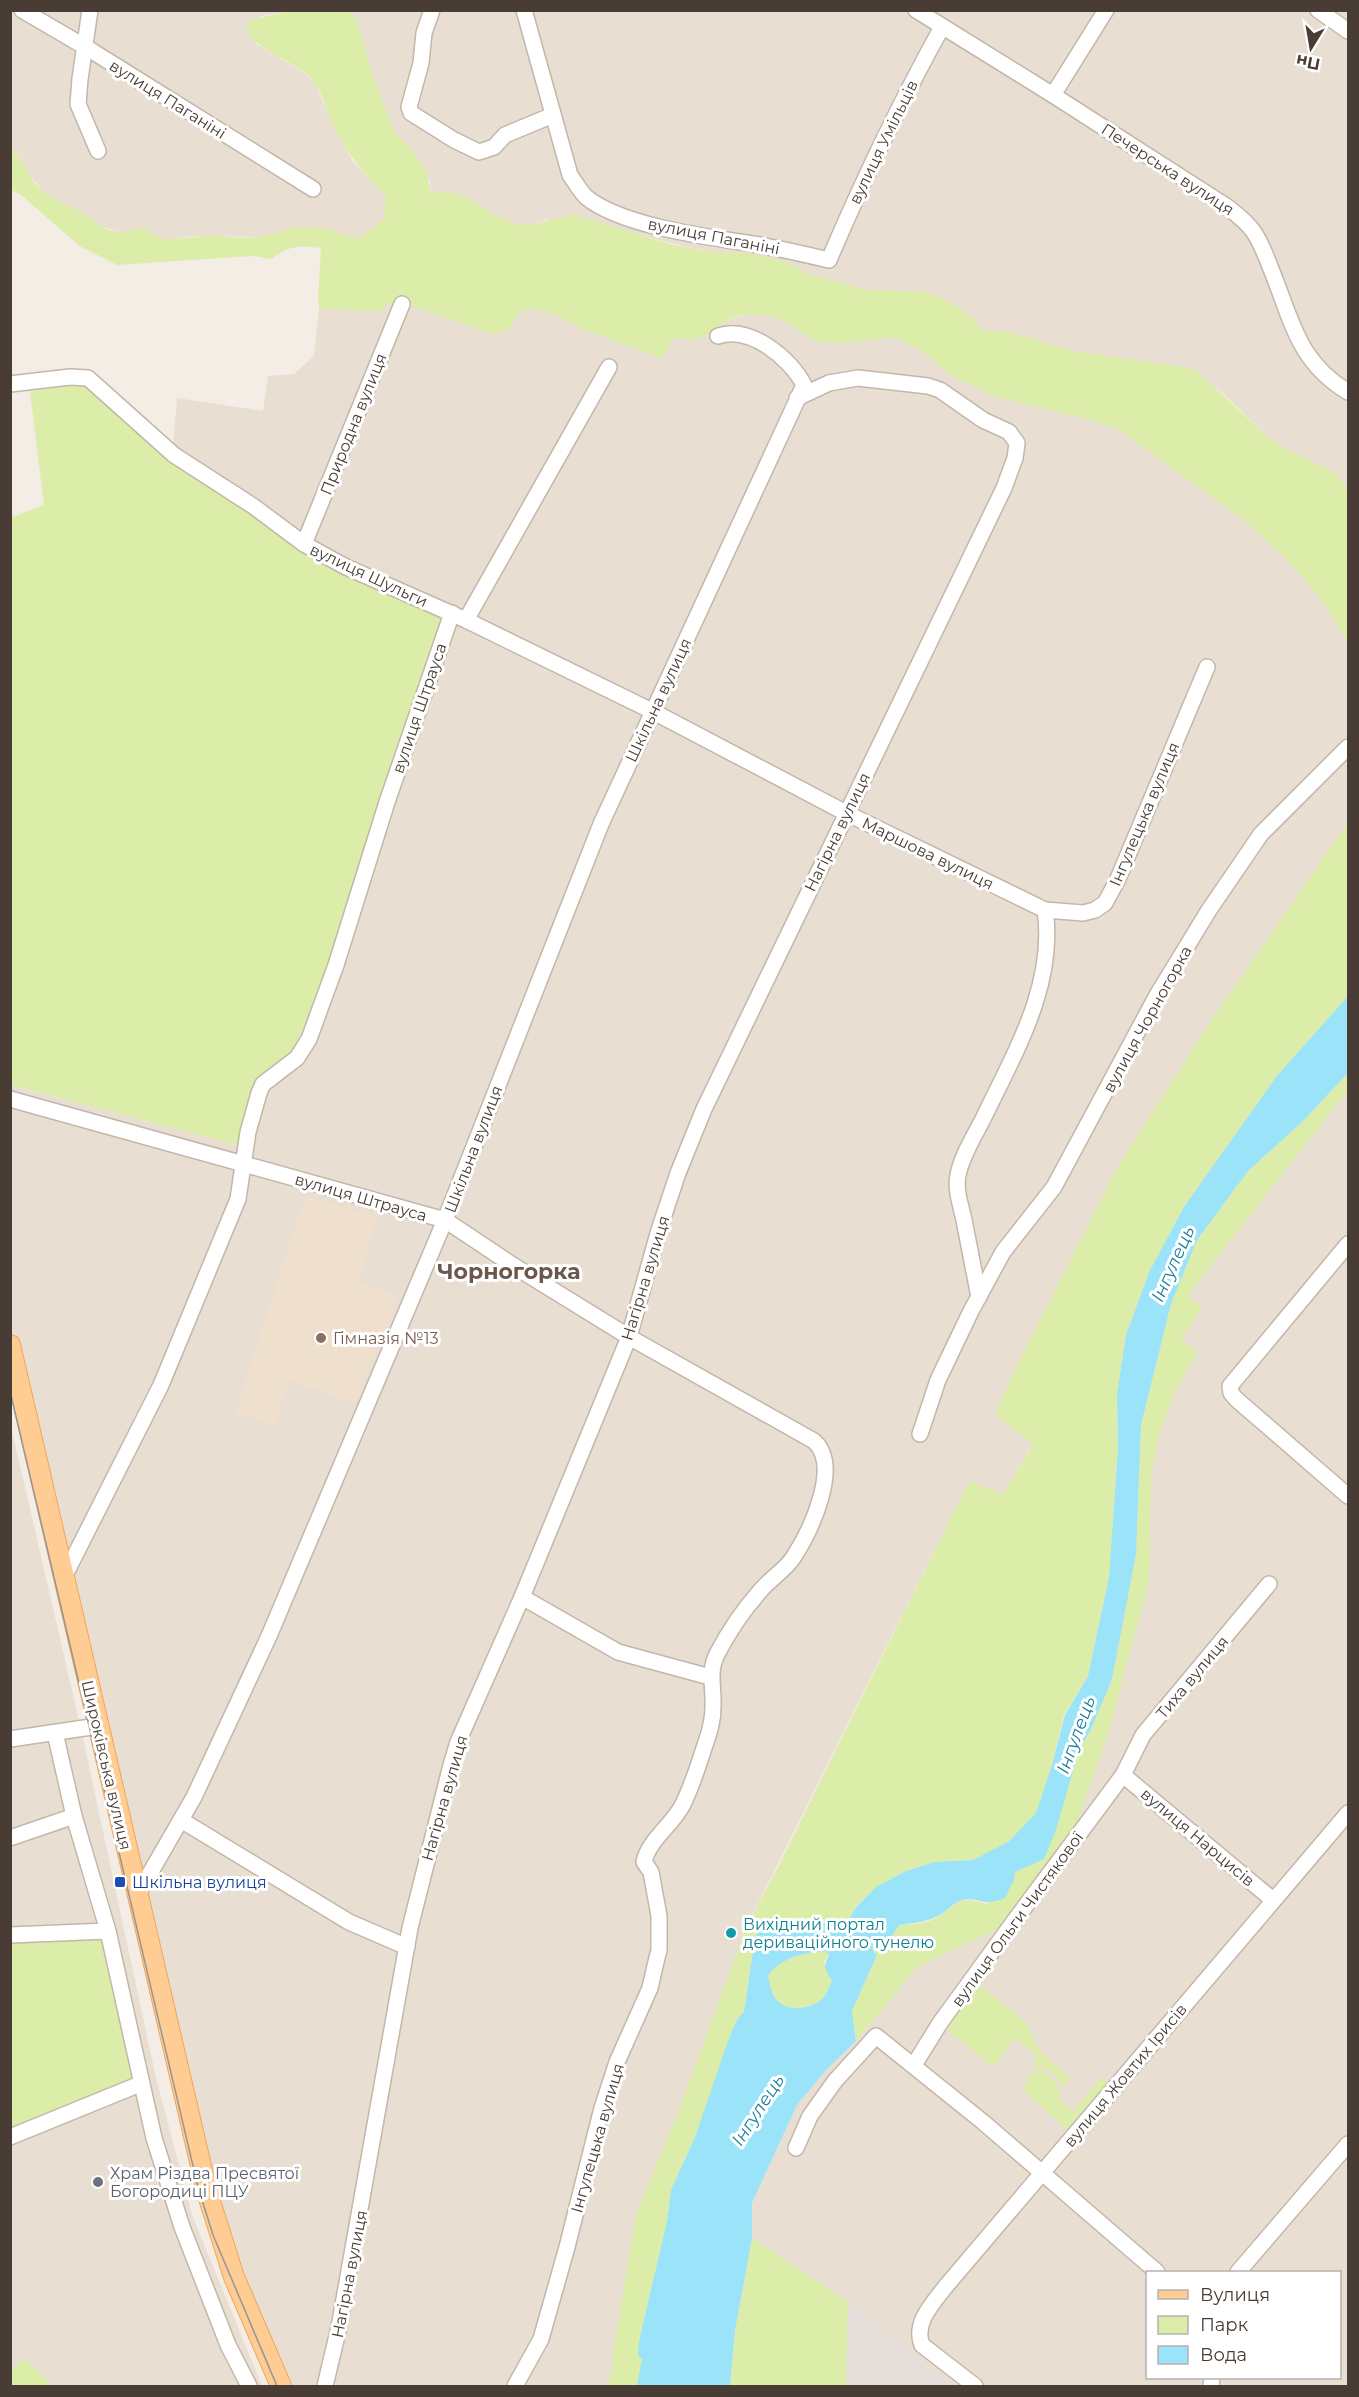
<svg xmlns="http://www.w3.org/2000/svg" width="1359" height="2397" font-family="Montserrat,sans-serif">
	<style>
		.residential { fill: #e9ded2; fill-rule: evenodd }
		.industrial { fill: #e6deda }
		.education { fill: #efdfcd }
		.green { fill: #dbeda9 }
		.water { fill: #9ae3f8; fill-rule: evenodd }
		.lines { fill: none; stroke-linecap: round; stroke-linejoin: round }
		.minor-casing { stroke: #c4b6a9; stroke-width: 18 }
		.major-casing { stroke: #f1a656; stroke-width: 22 }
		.minor { stroke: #fff; stroke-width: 15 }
		.major { stroke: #ffcc93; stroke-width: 20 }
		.tram { stroke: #969696; stroke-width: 1.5 }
		.education-dot { fill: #8d6e63; stroke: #fff; stroke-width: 2 }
		.transit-dot { fill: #1a4fb4; stroke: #fff; stroke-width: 2 }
		.culture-dot { fill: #0f9aa8; stroke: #fff; stroke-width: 2 }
		.worship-dot { fill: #6b7280; stroke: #fff; stroke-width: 2 }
		.labels { text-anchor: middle; stroke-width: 6; stroke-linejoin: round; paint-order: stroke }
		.street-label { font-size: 16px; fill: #483c34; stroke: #fff }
		.education-label { font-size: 16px; fill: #785e54; stroke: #fff; text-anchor: start }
		.transit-label { font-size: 16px; fill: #164399; stroke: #fff; text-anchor: start }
		.culture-label { font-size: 16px; fill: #0d838f; stroke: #fff; text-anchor: start }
		.worship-label { font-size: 16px; fill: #5b616d; stroke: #fff; text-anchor: start }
		.water-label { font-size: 18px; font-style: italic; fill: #1e7e9c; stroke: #fff }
		.district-label { font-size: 22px; font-weight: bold; fill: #6c584a; stroke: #fff }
	</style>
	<rect width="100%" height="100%" fill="#f4ede5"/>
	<g class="residential">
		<polygon points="11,11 291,11 261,16 256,44 301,71 315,83 334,127 352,160 386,197 384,218 359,239 337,233 331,229 298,227 259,237 194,236 170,240 153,236 145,227 130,232 120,232 100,226 84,214 46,194 29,175 20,158 11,149"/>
		<polygon points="349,11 1348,11 1348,491 1338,476 1326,468 1288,450 1267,436 1225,395 1190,368 1079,352 1004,332 982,331 974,319 945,299 923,292 867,290 808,274 792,264 747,253 714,252 673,244 624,230 546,220 531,225 515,224 493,214 477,204 443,191 431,193 430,182 394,132 373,75 357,21"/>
		<polygon points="403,303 519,312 533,308 556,315 583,329 620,342 672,338 697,339 732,319 751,314 776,317 802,331 815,342 850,343 895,337 921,350 952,376 993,396 1095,421 1119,430 1244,520 1292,564 1324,603 1348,642 1348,822 1207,1027 1117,1168 1017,1366 996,1414 1033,1443 1003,1495 969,1481 746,1928 680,2108 636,2214 608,2386 281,2386 234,2277 11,1345 10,1085 237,1145 255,1085 295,1048 329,963 344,914 172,460 177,398 263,411 268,376 294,374 314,356 319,309"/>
		<path d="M 1348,1090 L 1348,2386 L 952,2386 L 848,2302 L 752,2238 L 752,2203 L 797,2105 L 826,2070 L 856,2041 L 917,1967 L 1010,1923 L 1149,1505 L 1151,1477 L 1159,1436 L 1174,1393 L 1198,1352 L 1181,1340 L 1202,1307 L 1187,1296 ZM 1148,2272 L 1340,2272 L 1340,2378 L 1148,2378 Z"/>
		<polygon points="10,1422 81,1729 156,2078 192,2215 262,2386 54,2386 26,2360 11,2370"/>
	</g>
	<polygon class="industrial" points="848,2302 952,2386 846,2386"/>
	<polygon class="education" points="305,1196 377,1216 360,1283 399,1296 355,1404 290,1380 275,1424 235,1413"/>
	<g class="green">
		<path d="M 291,11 L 349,11 L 357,21 L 373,75 L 394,131 L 413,151 L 426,170 L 431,193 L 443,191 L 464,196 L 493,214 L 515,224 L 531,225 L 572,214 L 673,245 L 714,252 L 747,253 L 767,257 L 792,264 L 808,274 L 867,290 L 923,292 L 945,299 L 974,319 L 982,331 L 1004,331 L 1079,352 L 1190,368 L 1198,372 L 1267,436 L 1288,450 L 1326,468 L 1338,476 L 1348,491 L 1348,642 L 1324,603 L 1292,564 L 1244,520 L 1119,430 L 1095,421 L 993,396 L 952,376 L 921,350 L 895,337 L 850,343 L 815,342 C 791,321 760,306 729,320 C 720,325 705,337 696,339 C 690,341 680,338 673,338 L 663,359 L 583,329 L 556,315 L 533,308 L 519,312 L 510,329 L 493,334 L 403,303 L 385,305 L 382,311 L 319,309 L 318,299 L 321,248 C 298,245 291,245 271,259 L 253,256 L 117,265 L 81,247 L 21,195 L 11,190 L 10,149 C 26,162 24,170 35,183 C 48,197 64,203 81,212 C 93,219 99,228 113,231 C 125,233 134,230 145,227 L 153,236 L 170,240 L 209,235 L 239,238 L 259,237 L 298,227 L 331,229 L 337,233 L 359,239 L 384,218 L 386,197 C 365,174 348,156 334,127 C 327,113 324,98 316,85 C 301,62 265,57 247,32 L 250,20 Z"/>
		<polygon points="71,383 86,384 249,508 445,616 329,963 295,1048 255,1085 237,1145 11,1085 10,518 44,505 30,392"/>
		<path d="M 1348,822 L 1348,996 L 1276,1077 L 1184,1207 L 1149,1272 L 1126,1335 L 1117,1394 L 1118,1447 L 1109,1577 L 1088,1676 L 1064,1715 L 1052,1765 L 1036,1813 L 1008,1842 L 973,1860 L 934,1862 L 906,1871 L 876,1887 L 856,1906 L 844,1927 C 816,1920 792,1919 763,1924 L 755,1938 L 744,2012 L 738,2018 L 695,2137 L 671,2190 L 667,2221 L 639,2341 L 642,2365 L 637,2386 L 608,2386 L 636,2214 L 680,2108 L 746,1928 L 779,1865 L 969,1481 L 1003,1495 L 1033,1444 L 995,1414 L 1017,1366 L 1117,1168 L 1207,1027 Z"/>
		<path d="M 1348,1073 L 1348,1090 L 1187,1296 L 1202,1307 L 1181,1340 L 1198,1352 L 1174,1393 L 1159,1436 L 1151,1477 L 1149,1582 L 1109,1730 L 1075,1829 L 1010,1923 L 917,1967 L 856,2041 L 852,2011 L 877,1955 L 873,1951 L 872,1937 L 878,1936 L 890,1942 L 893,1932 L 899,1925 C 909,1924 920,1924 929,1921 C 955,1912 951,1892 986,1904 L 1014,1880 L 1015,1872 L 1044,1859 L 1056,1830 L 1079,1750 L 1091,1729 L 1112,1679 L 1136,1554 L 1141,1425 L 1171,1304 L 1197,1240 L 1248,1171 L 1302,1122 Z"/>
		<polygon points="105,1935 134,2078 11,2128 10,1939"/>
		<path d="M 819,1951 L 825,1951 L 829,1954 L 824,1962 L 832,1981 C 829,1986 827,1994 823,1998 C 812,2009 787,2013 776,1999 C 771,1993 770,1983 768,1976 C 777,1960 802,1954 819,1951 Z"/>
		<path d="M 973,1979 L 1026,2023 L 1041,2053 L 1071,2078 L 1063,2088 C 1057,2077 1049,2066 1035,2068 L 1032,2065 L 1038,2057 L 1037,2055 L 1015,2038 L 993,2067 L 940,2023 Z"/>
		<path d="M 1040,2070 C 1053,2076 1060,2087 1060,2101 L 1073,2112 L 1102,2077 L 1110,2085 L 1070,2132 L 1022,2089 L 1029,2080 L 1027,2078 L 1033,2072 Z"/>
		<polygon points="752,2238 848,2302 846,2386 730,2386 735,2331"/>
		<polygon points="25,2359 54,2386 11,2386 11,2370"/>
	</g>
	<path class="water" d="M 1348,996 L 1348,1073 L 1302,1122 L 1248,1171 L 1197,1240 L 1171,1304 L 1141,1425 L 1136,1554 L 1112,1679 L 1091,1729 L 1079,1750 L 1056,1830 L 1044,1859 L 1015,1872 L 1014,1880 L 1005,1898 C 983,1908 976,1895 960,1901 C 952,1904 947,1911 940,1915 C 927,1922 914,1923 899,1925 L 887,1944 L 882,1944 L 878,1937 L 872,1938 L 873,1951 L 877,1955 L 852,2011 L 856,2041 L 826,2070 L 797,2105 L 752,2203 L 752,2238 L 735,2331 L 730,2386 L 637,2386 L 642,2359 L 638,2355 L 639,2341 L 667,2221 L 671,2190 L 695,2137 L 729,2038 L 738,2018 L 744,2012 L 755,1938 L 763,1924 C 792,1919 816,1920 844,1927 L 856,1907 L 876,1887 L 906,1871 L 934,1862 L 973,1860 L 1008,1842 L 1036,1813 L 1052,1765 L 1065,1715 L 1088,1676 L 1109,1577 L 1118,1447 L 1117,1394 L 1126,1335 L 1149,1272 L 1184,1207 L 1276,1077 ZM 825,1951 L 829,1954 C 824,1969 823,1965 832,1981 C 829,1986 827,1994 823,1998 C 812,2009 787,2013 776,1999 C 771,1993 770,1983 768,1976 C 777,1959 807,1952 825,1951 Z"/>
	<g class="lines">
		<g class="minor-casing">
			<g id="minor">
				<polyline points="22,10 92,51 313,189"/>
				<polyline points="90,10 80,79 78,104 98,151"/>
				<polyline points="432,10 424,33 421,63 409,107 411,113 454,140 479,152 494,147 505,135 553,115"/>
				<path d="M 524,10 L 570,175 C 575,182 580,191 586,197 C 621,226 708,237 753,244 C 778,248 804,254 829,260 C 863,180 900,103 942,27"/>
				<path d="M 916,10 L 1053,95 L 1226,206 C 1235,213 1246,221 1253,231 C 1261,242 1266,256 1271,269 C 1292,320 1297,361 1348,392"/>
				<polyline points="1318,10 1348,31"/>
				<polyline points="1053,95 1106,10"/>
				<polyline points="10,384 70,377 88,378 174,455 253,506 304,544 346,567 466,620 652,711 846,813 1045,910 1083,913 1095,910 1105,903 1117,881 1207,667"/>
				<polyline points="304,544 402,304"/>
				<polyline points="466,620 609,367"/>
				<path d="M 10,1099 L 445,1220 L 514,1266 L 629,1337 L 814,1441 C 842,1466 810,1532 793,1558 C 785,1570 770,1579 761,1590 C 744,1609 729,1631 717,1654 C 708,1672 714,1687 713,1707 C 713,1719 710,1731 706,1742 C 699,1763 692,1787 682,1806 C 672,1825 648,1841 644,1862 L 651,1872 L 659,1916 L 659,1950 L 655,1966 L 650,1988 L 617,2062 L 602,2108 L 567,2247 L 541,2339 L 515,2386"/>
				<polyline points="1348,1244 1230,1386 1231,1393 1236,1399 1348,1496"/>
				<path d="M 979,1297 C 974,1271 969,1246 964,1220 C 961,1206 955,1190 958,1175 C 962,1155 975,1135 984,1117 C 1015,1052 1056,984 1045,910"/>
				<polyline points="920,1434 938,1380 971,1311 1003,1252 1054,1187 1156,997 1209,910 1261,834 1348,747"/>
				<polyline points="64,1577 161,1385 238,1199 248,1132 259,1093 263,1084 297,1058 309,1039 336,965 387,802 452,613"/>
				<polyline points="522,1597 618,1652 710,1677"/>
				<polyline points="55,1733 74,1816 108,1931 154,2138 182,2227 228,2345 249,2386"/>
				<polyline points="10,1739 98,1726"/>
				<polyline points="1123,1775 1273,1900"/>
				<polyline points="181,1820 349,1922 407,1947"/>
				<polyline points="10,1838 74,1816"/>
				<path d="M 138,1894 L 194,1797 L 269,1636 L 445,1220 L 601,824 L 804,385 C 790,358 750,325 718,336"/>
				<polyline points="10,1935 108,1931"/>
				<polyline points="914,2065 940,2023 1015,1920 1123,1775 1143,1735 1269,1584"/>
				<polyline points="10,2137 140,2084"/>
				<polyline points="796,2148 810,2116 835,2081 876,2036 983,2122 1157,2272"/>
				<polyline points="1238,2272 1348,2144"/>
				<polyline points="325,2386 339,2327 410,1928 451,1765 458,1742 522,1597 629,1337 659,1230 678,1173 704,1109 1004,488 1015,458 1017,443 1009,432 983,420 940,390 928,386 858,378 829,383 797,398"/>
				<path d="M 975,2386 L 922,2345 C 913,2323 933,2303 946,2286 L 1348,1813"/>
				<polyline points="1211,2386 1212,2378"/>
			</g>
		</g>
		<g class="major-casing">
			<polyline id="major" points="10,1345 207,2192 234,2277 281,2386"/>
		</g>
		<use href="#minor" class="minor"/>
		<use href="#major" class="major"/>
		<polyline class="tram" points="10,1391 198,2187 213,2235 277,2386"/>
	</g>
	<circle class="education-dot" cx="321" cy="1338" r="6"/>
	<rect class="transit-dot" x="114" y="1876" width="12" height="12" rx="3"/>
	<circle class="culture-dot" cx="731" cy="1933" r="6"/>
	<circle class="worship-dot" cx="98" cy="2182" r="6"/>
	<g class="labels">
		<g class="street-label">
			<text transform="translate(168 99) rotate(32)" y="6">вулиця Паганіні</text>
			<text transform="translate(883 142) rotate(-64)" y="6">вулиця Умільців</text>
			<text transform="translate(1168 169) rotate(33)" y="6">Печерська вулиця</text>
			<text transform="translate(714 236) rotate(11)" y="6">вулиця Паганіні</text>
			<text transform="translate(353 424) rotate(-68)" y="6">Природна вулиця</text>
			<text transform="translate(369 575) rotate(25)" y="6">вулиця Шульги</text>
			<text transform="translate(658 700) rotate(-65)" y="6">Шкільна вулиця</text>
			<text transform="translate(419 708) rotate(-71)" y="6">вулиця Штрауса</text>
			<text transform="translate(1144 814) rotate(-67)" y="6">Інгулецька вулиця</text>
			<text transform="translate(837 832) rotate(-64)" y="6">Нагірна вулиця</text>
			<text transform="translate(928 853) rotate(26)" y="6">Маршова вулиця</text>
			<text transform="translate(1147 1019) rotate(-61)" y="6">вулиця Чорногорка</text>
			<text transform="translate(473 1149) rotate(-69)" y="6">Шкільна вулиця</text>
			<text transform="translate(361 1197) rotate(16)" y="6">вулиця Штрауса</text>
			<text transform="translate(645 1278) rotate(-73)" y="6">Нагірна вулиця</text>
			<text transform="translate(1192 1677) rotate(-50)" y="6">Тиха вулиця</text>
			<text transform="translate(107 1765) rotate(77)" y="6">Широківська вулиця</text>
			<text transform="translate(444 1798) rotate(-74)" y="6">Нагірна вулиця</text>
			<text transform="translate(1198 1837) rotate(40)" y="6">вулиця Нарцисів</text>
			<text transform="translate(1017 1919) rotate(-54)" y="6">вулиця Ольги Чистякової</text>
			<text transform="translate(1125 2075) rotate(-50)" y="6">вулиця Жовтих Ірисів</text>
			<text transform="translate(597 2138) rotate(-74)" y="6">Інгулецька вулиця</text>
			<text transform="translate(349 2274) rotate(-79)" y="6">Нагірна вулиця</text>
		</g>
		<g class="education-label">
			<text x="333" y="1344">Гімназія №13</text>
		</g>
		<g class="transit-label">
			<text x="132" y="1888">Шкільна вулиця</text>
		</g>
		<g class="culture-label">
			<text x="743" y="1930">Вихідний портал<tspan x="743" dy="18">дериваційного тунелю</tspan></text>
		</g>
		<g class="worship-label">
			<text x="110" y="2179">Храм Різдва Пресвятої<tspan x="110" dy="18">Богородиці ПЦУ</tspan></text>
		</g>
		<g class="water-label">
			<text transform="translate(1173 1264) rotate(-66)" y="6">Інгулець</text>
			<text transform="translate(1076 1735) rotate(-70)" y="6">Інгулець</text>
			<text transform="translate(758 2110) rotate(-57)" y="6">Інгулець</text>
		</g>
		<g class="district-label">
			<text x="509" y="1279">Чорногорка</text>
		</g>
	</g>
	<rect width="1359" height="2397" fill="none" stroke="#483c34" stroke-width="24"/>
	<rect x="1146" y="2271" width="195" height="108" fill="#ffffff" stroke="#b6b1ae" stroke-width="1.5"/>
	<rect x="1158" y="2290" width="30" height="9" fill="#ffcc93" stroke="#b6b1ae" stroke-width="1.5"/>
	<text x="1200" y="2301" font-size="18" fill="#483c34">Вулиця</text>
	<rect x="1158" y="2316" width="30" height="18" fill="#dbeda9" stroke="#b6b1ae" stroke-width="1.5"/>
	<text x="1200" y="2331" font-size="18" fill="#483c34">Парк</text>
	<rect x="1158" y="2346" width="30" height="18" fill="#9ae3f8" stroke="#b6b1ae" stroke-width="1.5"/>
	<text x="1200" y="2361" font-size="18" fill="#483c34">Вода</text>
	<g transform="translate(1311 48) rotate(191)" stroke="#ffffff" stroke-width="4.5" paint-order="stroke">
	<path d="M0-4.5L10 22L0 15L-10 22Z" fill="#483c34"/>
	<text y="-9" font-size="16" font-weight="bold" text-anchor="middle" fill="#483c34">Пн</text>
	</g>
</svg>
